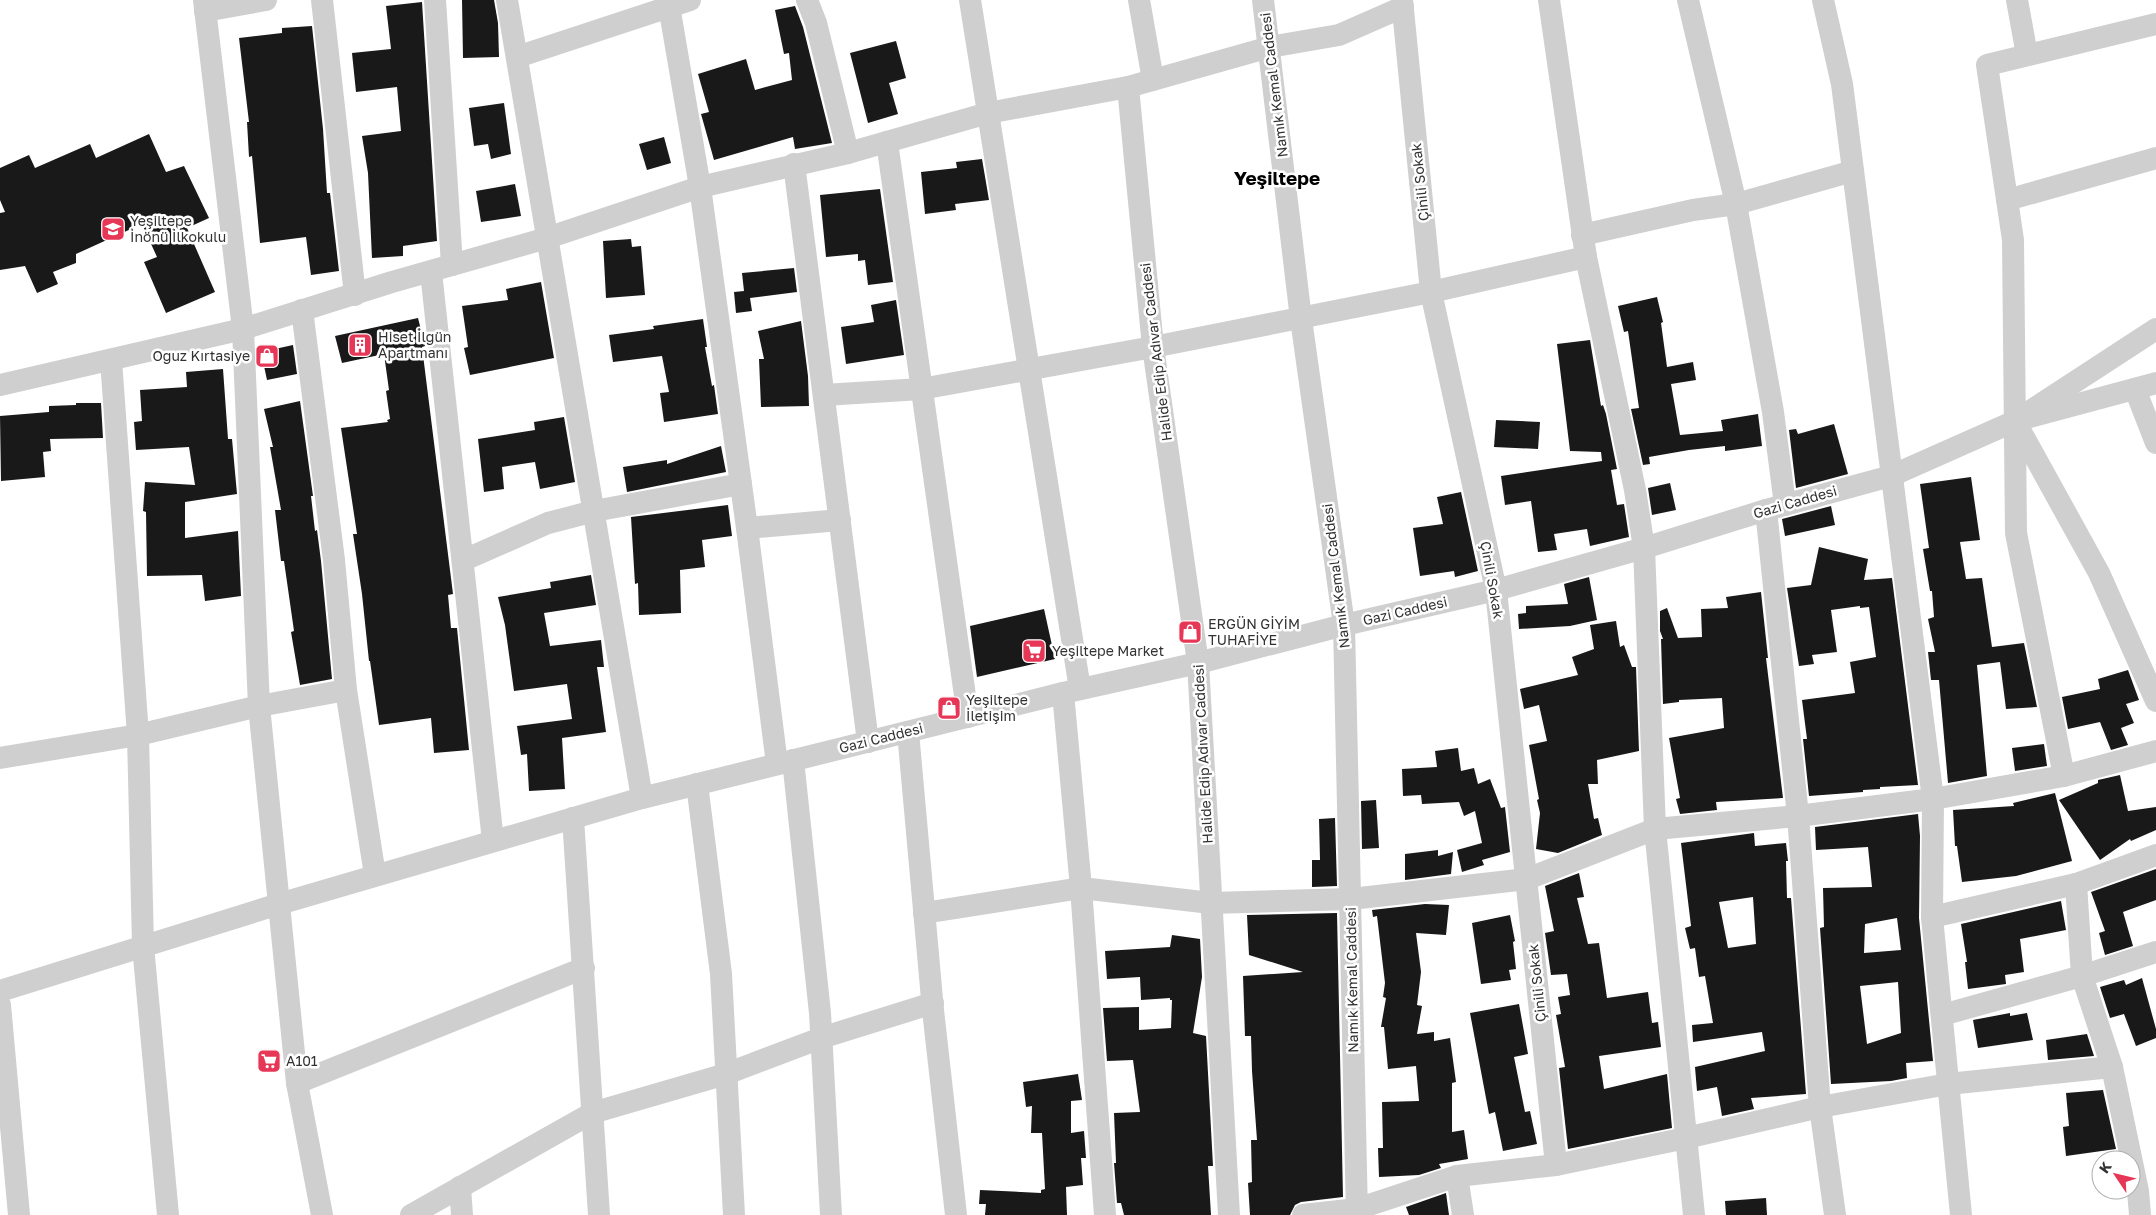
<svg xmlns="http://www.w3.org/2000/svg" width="2156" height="1215" font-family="'Golos Text',sans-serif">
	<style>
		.building { fill: #191919; fill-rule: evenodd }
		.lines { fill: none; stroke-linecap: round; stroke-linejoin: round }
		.minor { stroke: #cfcfcf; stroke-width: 22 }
		.labels { text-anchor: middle; stroke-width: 5; stroke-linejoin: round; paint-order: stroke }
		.street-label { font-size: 14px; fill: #323232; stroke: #fff }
		.poi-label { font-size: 14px; fill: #323232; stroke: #fff; text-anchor: start }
		.district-label { font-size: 19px; font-weight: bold; fill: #000; stroke: #fff }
	</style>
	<rect width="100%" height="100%" fill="#fff"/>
	<g class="building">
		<polygon points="462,0 494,0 498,23 499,57 463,58"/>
		<polygon points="422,2 437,241 403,246 403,256 372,258 368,173 362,136 401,131 397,87 356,92 352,53 391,49 386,6"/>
		<polygon points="795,6 803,27 832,143 795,149 793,137 714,160 701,114 709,112 698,74 746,59 755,90 792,80 789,53 784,54 775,10"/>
		<polygon points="312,26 323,129 327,193 330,193 339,271 311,275 306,237 260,243 252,156 249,157 247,122 249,122 239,38 282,33 282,28"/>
		<polygon points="896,41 906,78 889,83 898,114 868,123 850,53"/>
		<polygon points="504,103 511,154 491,159 488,144 474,146 469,108"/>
		<polygon points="149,134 166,172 184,166 209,218 187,228 215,292 166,313 144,262 157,257 142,224 76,254 76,263 53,272 58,284 37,293 25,266 0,270 0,213 5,212 0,200 0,168 29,155 35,168 90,144 96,158"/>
		<polygon points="664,137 671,163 647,170 639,144"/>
		<polygon points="982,159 989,200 955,204 956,210 925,214 921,172 957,168 956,162"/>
		<polygon points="515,184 521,216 481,222 476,191"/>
		<polygon points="880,189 893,282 868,285 865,260 858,261 858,254 826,257 820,195"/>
		<polygon points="631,239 632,247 641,246 645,295 606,298 603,241"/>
		<polygon points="794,268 797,292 750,298 752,311 736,313 734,292 744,291 742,273"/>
		<polygon points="541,282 554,358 470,375 464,348 468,347 462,306 508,300 506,289"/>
		<polygon points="1657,297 1663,322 1661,323 1667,367 1693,362 1696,380 1671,384 1680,435 1723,431 1721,420 1758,414 1762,446 1725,451 1725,446 1689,450 1649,457 1650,464 1643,465 1631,409 1639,408 1628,331 1624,332 1618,306"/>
		<polygon points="896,300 904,355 846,364 841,327 874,322 871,305"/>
		<polygon points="418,318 425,346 422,347 453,594 448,595 451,628 457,628 469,750 434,753 431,718 379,725 370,661 369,661 362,594 353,534 357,534 341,428 388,422 387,420 390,419 386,391 389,390 384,354 342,363 335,336"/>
		<polygon points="703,319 707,347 705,347 712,386 714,385 718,414 664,422 660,393 669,392 662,356 613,362 609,335 654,329 653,326"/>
		<polygon points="801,321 808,376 809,406 761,407 759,359 764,359 758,331"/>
		<polygon points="1590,340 1601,406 1603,405 1606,414 1617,469 1611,470 1617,505 1624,504 1629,537 1590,546 1587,529 1554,534 1557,550 1538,552 1531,501 1505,505 1501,476 1602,461 1601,452 1570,451 1557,344"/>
		<polygon points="293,345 297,374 267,380 261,352"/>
		<polygon points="223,369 228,439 232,439 237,494 185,502 185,538 238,531 241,596 205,601 202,575 147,576 146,512 143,511 145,482 195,485 189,447 136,450 134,422 142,421 140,390 187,387 186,372"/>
		<polygon points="300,401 313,496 311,496 315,531 317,530 321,561 332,679 300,685 291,632 294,631 284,561 281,561 275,510 281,510 270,447 273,447 264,409"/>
		<polygon points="76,403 101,403 103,438 50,439 51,451 43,452 45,477 1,481 0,416 49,412 49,406 76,405"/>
		<polygon points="564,417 575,482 540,489 535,462 502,467 504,489 484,492 478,439 535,430 534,422"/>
		<polygon points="1496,420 1540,422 1538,449 1494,447"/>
		<polygon points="1834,424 1848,474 1796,488 1789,430 1796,429 1798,434"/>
		<polygon points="721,446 726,472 627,492 623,467 667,460 667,464"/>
		<polygon points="1971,477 1980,540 1960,542 1966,579 1982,578 1992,647 2024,643 2037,707 2006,709 2000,662 1977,665 1987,776 1948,783 1939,680 1931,680 1928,652 1935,652 1928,619 1934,617 1932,591 1930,591 1923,549 1929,548 1920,484"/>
		<polygon points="1670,483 1676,510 1652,515 1648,488"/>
		<polygon points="1461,492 1478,571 1455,577 1454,571 1420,576 1413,528 1443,524 1437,497"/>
		<polygon points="728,505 732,536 702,540 705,567 680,570 681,613 639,615 638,583 635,584 631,517"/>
		<polygon points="1831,506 1835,525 1785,536 1782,519"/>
		<polygon points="1819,547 1868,559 1864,580 1892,578 1918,785 1880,787 1880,789 1863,790 1863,792 1809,796 1803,739 1807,739 1802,700 1855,693 1850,662 1876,657 1869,607 1860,608 1860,606 1831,610 1837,652 1812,655 1814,664 1799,666 1787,588 1811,585"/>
		<polygon points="591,575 596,605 544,613 550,646 601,640 604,667 597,667 606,732 562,738 565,789 529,791 527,754 521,755 517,726 572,719 567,684 514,691 505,625 498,597 551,588 550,582"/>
		<polygon points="1589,577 1597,620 1570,626 1519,629 1518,614 1526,613 1526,606 1568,604 1564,584"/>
		<polygon points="1761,592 1768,658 1766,658 1783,798 1716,802 1717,810 1680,814 1676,799 1680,798 1669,738 1724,728 1722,698 1679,700 1679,702 1663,704 1661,639 1663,639 1660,631 1660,611 1667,608 1678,638 1702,637 1701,609 1728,608 1726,597"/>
		<polygon points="1044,609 1055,659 977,677 970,626"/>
		<polygon points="1616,621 1620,647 1624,645 1632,667 1636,667 1639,751 1597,760 1598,784 1588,784 1594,819 1598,818 1602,835 1558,853 1536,849 1540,813 1537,800 1539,799 1529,745 1547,741 1539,705 1524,709 1520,689 1578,675 1572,657 1594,649 1590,625"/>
		<polygon points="2128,670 2139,700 2126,704 2134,723 2121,728 2128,745 2111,750 2100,722 2068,729 2062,697 2100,689 2098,679"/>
		<polygon points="2044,744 2047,766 2015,771 2012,748"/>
		<polygon points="1458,748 1461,771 1474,768 1478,784 1490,779 1501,808 1505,807 1510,852 1482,860 1484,865 1462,872 1457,850 1482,843 1475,811 1464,816 1459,802 1422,804 1421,795 1403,796 1402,769 1437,767 1435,751"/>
		<polygon points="2120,775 2128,811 2156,807 2156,830 2131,841 2130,839 2100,860 2059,800 2098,783 2098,780"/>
		<polygon points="2055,793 2072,861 2016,876 1962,882 1957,846 1955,846 1953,810 2014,806 2013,803"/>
		<polygon points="1376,800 1379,848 1362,849 1361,801"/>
		<path d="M 1918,814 L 1920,836 L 1919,918 L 1933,1061 L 1906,1063 L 1907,1078 L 1891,1081 L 1831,1084 L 1820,928 L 1824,927 L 1823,888 L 1872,887 L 1868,847 L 1816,850 L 1815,827 ZM 1897,918 L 1901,950 L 1864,953 L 1865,924 ZM 1898,982 L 1901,1033 L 1867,1044 L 1860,986 Z"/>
		<polygon points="1335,818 1337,886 1312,887 1312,860 1320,860 1319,819"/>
		<path d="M 1754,833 L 1755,846 L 1786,843 L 1788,861 L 1786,861 L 1787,898 L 1791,898 L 1806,1094 L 1751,1098 L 1754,1109 L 1722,1116 L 1717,1087 L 1697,1091 L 1695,1067 L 1765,1051 L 1762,1032 L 1693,1042 L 1692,1025 L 1713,1023 L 1705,976 L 1699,977 L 1695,948 L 1690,949 L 1685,928 L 1691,926 L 1681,843 ZM 1753,897 L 1756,944 L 1728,948 L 1719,902 Z"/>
		<polygon points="1438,850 1438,856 1453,852 1451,874 1405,880 1405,854"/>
		<polygon points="2156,869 2156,900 2123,912 2133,946 2105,955 2099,933 2105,931 2091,892"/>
		<polygon points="1579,873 1584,897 1577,898 1588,944 1599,943 1607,998 1648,992 1652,1023 1658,1022 1661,1047 1599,1056 1604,1089 1667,1074 1672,1128 1568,1149 1559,1068 1565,1067 1556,1015 1561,1014 1558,997 1570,995 1567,974 1551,975 1545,933 1554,931 1545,886"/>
		<polygon points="2061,901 2066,930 2020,939 2024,972 2005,975 2006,984 1968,989 1965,962 1967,962 1961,924"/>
		<polygon points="1425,904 1449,905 1446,935 1416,933 1421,972 1417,1005 1422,1006 1417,1034 1434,1032 1434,1041 1450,1038 1456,1082 1452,1083 1452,1132 1464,1130 1468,1159 1439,1164 1441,1168 1419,1175 1379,1177 1378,1148 1383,1148 1382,1102 1419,1101 1416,1066 1388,1069 1384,1027 1381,1027 1386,998 1383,997 1385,983 1377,916 1373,917 1372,910"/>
		<polygon points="1337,913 1343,1197 1301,1202 1295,1205 1290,1215 1250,1215 1248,1183 1252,1182 1251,1140 1257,1140 1252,1071 1251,1036 1245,1036 1243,976 1303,972 1249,955 1247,915"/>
		<polygon points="1510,915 1515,941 1513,942 1516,969 1509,970 1511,980 1481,984 1472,923"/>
		<polygon points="1172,935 1200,939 1202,977 1193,1033 1206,1036 1213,1166 1208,1166 1211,1215 1124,1215 1121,1203 1117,1203 1114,1163 1116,1163 1114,1113 1140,1112 1133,1060 1107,1061 1103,1008 1139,1007 1139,1030 1171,1028 1172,1000 1170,1000 1170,998 1141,1000 1140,977 1107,979 1105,951 1170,947"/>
		<polygon points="2142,978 2156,1029 2156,1038 2136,1046 2124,1014 2110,1018 2100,987 2124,980 2126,985"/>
		<polygon points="1519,1004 1528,1054 1514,1057 1525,1112 1530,1111 1537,1144 1503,1151 1495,1112 1489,1114 1470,1013"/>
		<polygon points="2010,1013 2010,1016 2027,1013 2033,1040 1978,1048 1973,1020"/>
		<polygon points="2087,1034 2094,1056 2048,1060 2046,1040"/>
		<polygon points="1078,1074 1082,1100 1071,1101 1071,1133 1084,1131 1086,1158 1081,1158 1083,1185 1066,1187 1067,1215 985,1215 986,1204 979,1204 980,1190 1041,1193 1041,1190 1045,1189 1042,1133 1031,1133 1032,1106 1026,1107 1023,1082"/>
		<polygon points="2103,1090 2116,1149 2066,1156 2063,1127 2069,1126 2066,1093"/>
		<polygon points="1446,1193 1449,1215 1409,1215 1406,1207"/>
		<polygon points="1766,1198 1767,1215 1726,1215 1725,1201"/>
	</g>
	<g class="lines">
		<g class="minor">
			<polyline points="204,0 243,329 259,706 297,1083 322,1215"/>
			<polyline points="322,0 355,295"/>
			<polyline points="435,0 452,265"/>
			<polyline points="507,0 642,798"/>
			<polyline points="807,0 816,23 848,153"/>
			<polyline points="970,0 1080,689"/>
			<polyline points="1139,0 1153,80"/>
			<polyline points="1263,0 1301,319 1344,625 1357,1215"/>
			<polyline points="1402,0 1431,292 1496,590 1556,1165"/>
			<polyline points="1549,0 1586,257 1635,490 1644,548 1655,829 1694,1215"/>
			<polyline points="1688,0 1736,204 1773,412 1785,505"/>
			<polyline points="1823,0 1842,84 1933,799 1932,917 1961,1215"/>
			<polyline points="2017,0 2027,55"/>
			<polyline points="669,6 700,187 747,528 777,764"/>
			<polyline points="205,11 266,0"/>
			<polyline points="517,57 690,0"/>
			<polyline points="1128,87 1153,347 1198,663 1229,1215"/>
			<polyline points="887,142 968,717"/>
			<polyline points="794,164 868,742"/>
			<polyline points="2007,200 2156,158"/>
			<polyline points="1582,235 1693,210 1736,204 1853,171"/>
			<polyline points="431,272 493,841"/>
			<polyline points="302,310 334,560 346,690 375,875"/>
			<polyline points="2156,329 2015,421 2099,573 2156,701"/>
			<polyline points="111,360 138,735 143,946 168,1215"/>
			<polyline points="0,385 243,329 392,282 547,238 700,187 848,153 988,113 1128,87 1270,47 1339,35 1403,7"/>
			<polyline points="2135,389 2156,443"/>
			<polyline points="824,395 921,389 1153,347 1431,292 1586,257"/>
			<polyline points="1766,510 1798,816 1820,1107 1835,1215"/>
			<polyline points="747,528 840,520"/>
			<polyline points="464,560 548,523 594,511 741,484"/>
			<polyline points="1063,693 1081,888 1105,1215"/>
			<polyline points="908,732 933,1010 956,1215"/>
			<polyline points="0,758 138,735 259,706 346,690"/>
			<polyline points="793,760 820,1013 831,1215"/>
			<polyline points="2064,776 2016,533 2013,240 1987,65 2156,24"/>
			<polyline points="697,784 721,974 734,1215"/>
			<polyline points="573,818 599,1215"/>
			<polyline points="2076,884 2082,976 2112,1067 2138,1191 2140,1215"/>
			<polyline points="924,913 1081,888 1211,903 1351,899 1527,879 1655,829 1798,816 1933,799 2064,776 2156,751"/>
			<polyline points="1932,917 2076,884 2156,855"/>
			<polyline points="0,991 279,904 642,798 1063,693 1198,663 1344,625 1496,590 1644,548 1766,510 1891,476 2015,421 2156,383"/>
			<polyline points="0,1005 19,1215"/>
			<polyline points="1942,1015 2082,976 2156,952"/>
			<polyline points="297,1083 584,968"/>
			<polyline points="1457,1176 1463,1215"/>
			<polyline points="460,1187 462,1215"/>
			<polyline points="411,1215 592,1113 726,1074 821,1038 933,1003"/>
			<polyline points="1303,1215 1357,1209 1457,1176 1556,1165 1686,1138 1820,1107 1948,1084 2112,1067"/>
		</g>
	</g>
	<defs>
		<g id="school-square" transform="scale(1.25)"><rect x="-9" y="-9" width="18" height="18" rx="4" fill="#e63757" stroke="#fff"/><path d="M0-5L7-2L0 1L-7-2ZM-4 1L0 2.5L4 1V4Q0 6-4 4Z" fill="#fff"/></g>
		<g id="building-square" transform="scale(1.25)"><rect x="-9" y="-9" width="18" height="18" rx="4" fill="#e63757" stroke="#fff"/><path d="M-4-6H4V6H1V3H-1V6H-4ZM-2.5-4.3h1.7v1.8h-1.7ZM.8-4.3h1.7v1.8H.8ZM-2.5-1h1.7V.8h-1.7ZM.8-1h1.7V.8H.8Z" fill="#fff"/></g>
		<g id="shop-square" transform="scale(1.25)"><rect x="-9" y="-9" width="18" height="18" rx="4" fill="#e63757" stroke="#fff"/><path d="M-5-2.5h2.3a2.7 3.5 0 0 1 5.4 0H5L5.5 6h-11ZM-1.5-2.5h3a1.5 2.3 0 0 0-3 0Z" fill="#fff"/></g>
		<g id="supermarket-square" transform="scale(1.25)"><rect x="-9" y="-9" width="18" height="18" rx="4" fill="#e63757" stroke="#fff"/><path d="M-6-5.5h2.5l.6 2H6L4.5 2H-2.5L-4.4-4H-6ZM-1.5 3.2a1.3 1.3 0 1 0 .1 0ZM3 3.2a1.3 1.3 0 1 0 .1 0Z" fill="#fff"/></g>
	</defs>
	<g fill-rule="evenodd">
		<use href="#school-square" x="113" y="229"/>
		<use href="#building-square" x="360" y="345"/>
		<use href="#shop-square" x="267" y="356"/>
		<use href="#shop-square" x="1190" y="632"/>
		<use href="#supermarket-square" x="1034" y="651"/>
		<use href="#shop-square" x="949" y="708"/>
		<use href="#supermarket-square" x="269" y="1061"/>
	</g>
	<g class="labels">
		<g class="street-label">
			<text transform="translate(1274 85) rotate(-97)" y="5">Namık Kemal Caddesi</text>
			<text transform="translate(1420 182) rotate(-96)" y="5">Çinili Sokak</text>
			<text transform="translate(1156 352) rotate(-97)" y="5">Halide Edip Adıvar Caddesi</text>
			<text transform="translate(1795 502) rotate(-16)" y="5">Gazi Caddesi</text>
			<text transform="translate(1336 576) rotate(-97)" y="5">Namık Kemal Caddesi</text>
			<text transform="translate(1492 580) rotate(80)" y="5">Çinili Sokak</text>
			<text transform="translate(1405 611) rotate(-13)" y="5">Gazi Caddesi</text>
			<text transform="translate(881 738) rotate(-14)" y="5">Gazi Caddesi</text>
			<text transform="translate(1203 754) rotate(-93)" y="5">Halide Edip Adıvar Caddesi</text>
			<text transform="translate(1352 980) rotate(-91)" y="5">Namık Kemal Caddesi</text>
			<text transform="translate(1537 983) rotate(-96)" y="5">Çinili Sokak</text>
		</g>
		<g class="poi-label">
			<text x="130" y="226">Yeşiltepe<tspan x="130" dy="16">İnönü İlkokulu</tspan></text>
			<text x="378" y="342">Hiset İlgün<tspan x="378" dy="16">Apartmanı</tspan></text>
			<text x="250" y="361" text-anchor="end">Oğuz Kırtasiye</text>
			<text x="1208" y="629">ERGÜN GİYİM<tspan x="1208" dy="16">TUHAFİYE</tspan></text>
			<text x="1052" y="656">Yeşiltepe Market</text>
			<text x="966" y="705">Yeşiltepe<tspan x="966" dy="16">İletişim</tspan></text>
			<text x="286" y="1066">A101</text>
		</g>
		<g class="district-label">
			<text x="1277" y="185">Yeşiltepe</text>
		</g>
	</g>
	<g transform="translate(2116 1175) rotate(305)"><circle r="24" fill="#ffffff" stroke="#adadad"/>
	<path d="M0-4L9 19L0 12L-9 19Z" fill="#e63757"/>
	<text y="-8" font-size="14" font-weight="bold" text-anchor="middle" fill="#323232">K</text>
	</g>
</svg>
